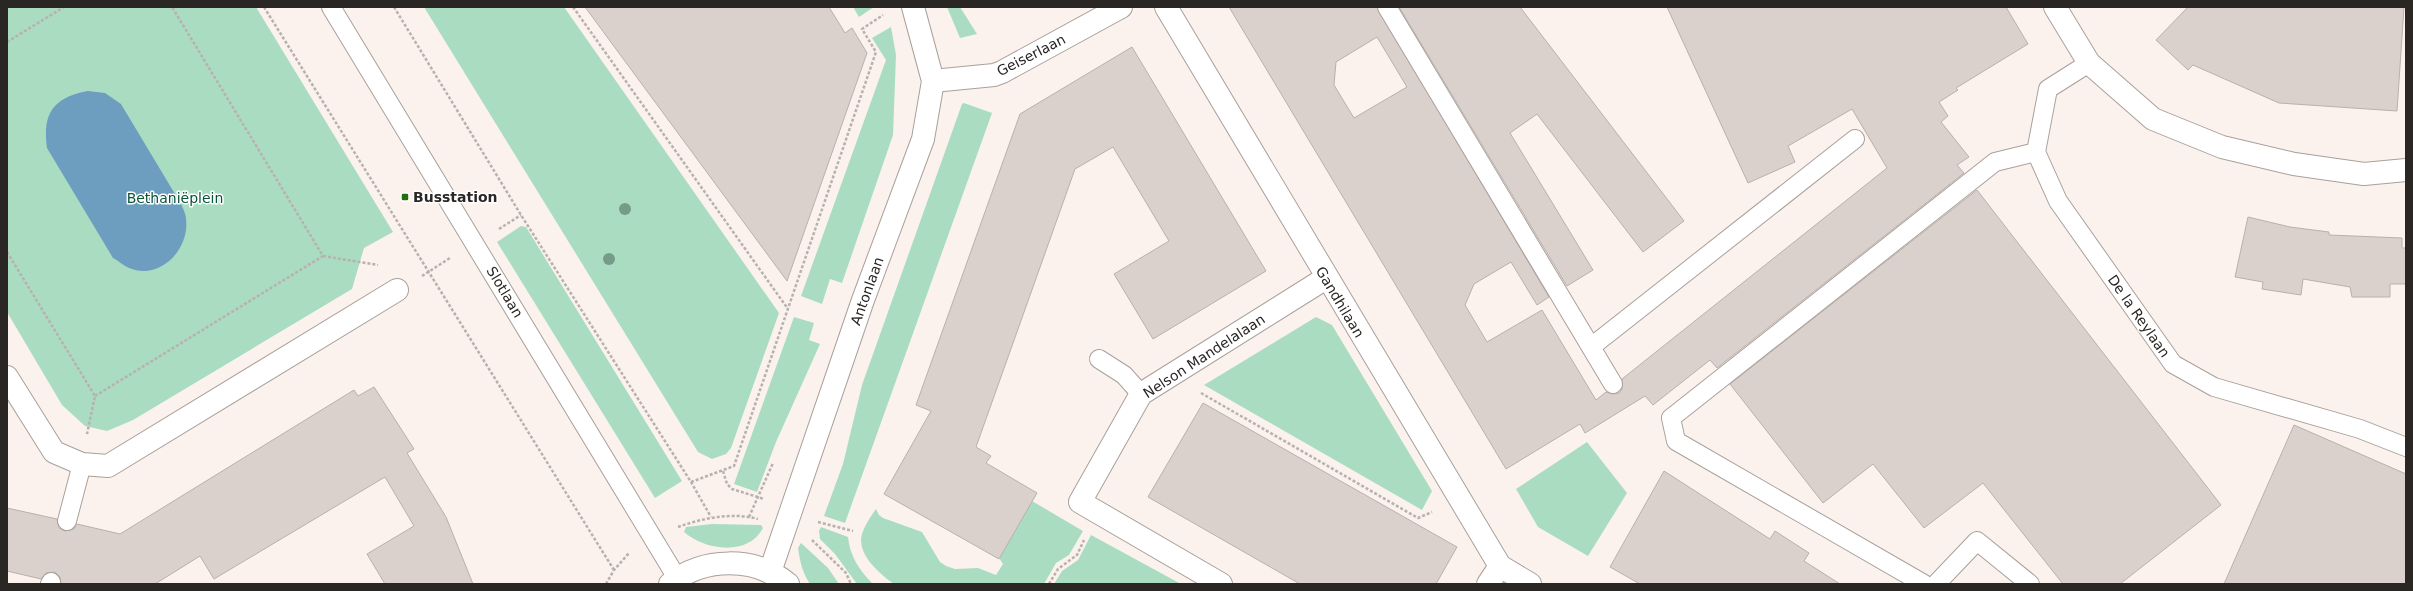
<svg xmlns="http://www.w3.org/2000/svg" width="2413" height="591" font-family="'DejaVu Sans',sans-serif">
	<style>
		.green { fill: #aadcc2 }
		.water { fill: #6d9ec0 }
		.building { fill: #dad1cc; stroke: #b9b0ac; fill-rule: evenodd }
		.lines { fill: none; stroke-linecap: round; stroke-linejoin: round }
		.lane-casing { stroke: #a9a09c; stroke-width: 20 }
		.street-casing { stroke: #a9a09c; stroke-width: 24 }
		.path { stroke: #b8b1ad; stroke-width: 2.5; stroke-dasharray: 3 2; stroke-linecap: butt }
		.lane { stroke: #fff; stroke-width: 18 }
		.street { stroke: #fff; stroke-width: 22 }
		.tree { fill: #769b89 }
		.poi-dot { fill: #236e11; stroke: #fff; stroke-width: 1.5 }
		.labels { text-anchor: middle; stroke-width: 3; stroke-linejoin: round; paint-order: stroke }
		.street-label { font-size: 14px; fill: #292624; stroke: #fff }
		.poi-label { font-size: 14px; font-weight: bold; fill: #292624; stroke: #fff; text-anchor: start }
		.park-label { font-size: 14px; fill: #095338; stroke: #fff }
	</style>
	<rect width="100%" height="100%" fill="#fbf2ed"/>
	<g class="green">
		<polygon points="7,7 256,7 393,232 364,248 352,289 133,420 107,431 85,426 62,405 7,312"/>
		<polygon points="424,7 564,7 779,313 731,448 726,454 712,459 698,452"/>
		<polygon points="853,7 874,7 859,17"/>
		<polygon points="947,7 960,7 977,34 960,38"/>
		<polygon points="891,27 896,55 893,135 842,283 830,279 822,304 801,296 886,60 872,38"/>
		<polygon points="964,103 992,113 845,523 824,516 843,464 862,385 962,104"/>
		<polygon points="521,226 526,227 682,481 655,498 497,242"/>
		<polygon points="794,317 814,323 809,340 820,344 776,442 757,492 734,484"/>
		<polygon points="1316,317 1332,325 1432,491 1422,510 1204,385"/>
		<polygon points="1587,442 1627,493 1588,556 1538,527 1516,489"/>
		<path d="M 1032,501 L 1083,531 L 1069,555 L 1056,563 L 1044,584 L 894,584 C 880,574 856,554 862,534 C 865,525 871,516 876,509 L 879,515 L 883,518 L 922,532 L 940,562 L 946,566 L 955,569 L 978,568 L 996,575 L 1003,564 L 999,558 Z"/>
		<path d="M 712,524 L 761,525 L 763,528 C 748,557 704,550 684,532 L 686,527 Z"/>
		<path d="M 821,527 L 848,537 C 850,556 859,570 873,584 L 857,584 L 835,554 L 820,539 L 819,531 Z"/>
		<polygon points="1091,535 1181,584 1054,584 1062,571 1078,560"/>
		<path d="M 801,543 L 828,568 L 839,584 L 810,584 C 802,572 800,561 798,548 Z"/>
	</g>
	<path class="water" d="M 88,91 L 105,93 L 121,104 L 181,204 C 183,209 186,214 186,219 C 190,249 160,281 129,268 C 124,266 119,261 113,258 L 47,148 C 42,113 54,97 88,91 Z"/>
	<g class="building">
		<polygon points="585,7 829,7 845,33 852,28 867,53 787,281"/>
		<path d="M 1229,7 L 1377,7 L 1549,297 L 1537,305 L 1511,262 L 1474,284 L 1465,305 L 1487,342 L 1542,310 L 1596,400 L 1606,392 L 1613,394 L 1619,393 L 1622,389 L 1622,379 L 1887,168 L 1852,109 L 1788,146 L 1795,162 L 1748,183 L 1667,7 L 2006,7 L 2028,44 L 1956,88 L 1958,90 L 1939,102 L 1948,116 L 1941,122 L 1969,157 L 1957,165 L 1964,173 L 1717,368 L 1710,360 L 1653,405 L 1645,396 L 1585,433 L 1580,424 L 1506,469 ZM 1377,37 L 1407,87 L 1354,118 L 1334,85 L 1336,62 Z"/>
		<polygon points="1399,7 1520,7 1684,221 1643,252 1537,114 1510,133 1593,270 1567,286"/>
		<polygon points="2188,7 2404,7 2397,111 2279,103 2193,65 2188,70 2156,40"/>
		<polygon points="1132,47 1266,271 1153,339 1114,274 1169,241 1113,147 1075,169 976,447 991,456 986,463 1037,493 999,559 884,494 931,411 916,405 1020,114"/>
		<polygon points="1977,190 2221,505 2120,584 2063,584 1983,483 1924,528 1873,464 1823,503 1730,384"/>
		<polygon points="2248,217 2290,227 2329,232 2329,235 2402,238 2402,248 2406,248 2406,284 2390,284 2390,297 2352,297 2350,287 2303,279 2301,295 2262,289 2263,282 2235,277"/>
		<polygon points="374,387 414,449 407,453 446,517 473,584 385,584 367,554 414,526 385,477 214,579 200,556 155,584 61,584 60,577 55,572 46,573 41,579 7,571 7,508 57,519 59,528 65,531 74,529 77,524 120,534 354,390 358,396"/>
		<polygon points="1203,403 1457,547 1436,584 1300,584 1148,497"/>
		<polygon points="2294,425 2406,474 2406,584 2224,584"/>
		<polygon points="1664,471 1770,539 1775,531 1809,553 1804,561 1840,584 1640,584 1610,567"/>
	</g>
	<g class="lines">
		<g class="lane-casing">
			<g id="lane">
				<polyline points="331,7 677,578"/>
				<polyline points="1387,7 1613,384"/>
				<polyline points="2089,63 2048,89 2036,152 2058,201 2173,364 2214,387 2360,429 2406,447"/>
				<polyline points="1591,347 1855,139"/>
				<polyline points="1099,359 1124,375 1141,394"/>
				<polyline points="67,521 82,464"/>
				<polyline points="50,584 51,582"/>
				<polyline points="1924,584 1676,441 1671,418 1995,162 2036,152"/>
				<polyline points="1936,584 1977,541 2030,584"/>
			</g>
		</g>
		<g class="street-casing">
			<g id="street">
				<polyline points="1166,7 1500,566 1530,584"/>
				<polyline points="2055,7 2089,63 2153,119 2222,147 2294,164 2364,174 2406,170"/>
				<polyline points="933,81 994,75 1002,72 1121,7"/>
				<polyline points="7,377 54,452 82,464 108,466 397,290"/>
				<polyline points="770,572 863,300 923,139 933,81 913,7"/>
				<path d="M 670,584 C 703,557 755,556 788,584"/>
				<polyline points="1221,584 1080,502 1141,394 1326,278"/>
				<polyline points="1488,584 1500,566"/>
			</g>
		</g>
		<g class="path">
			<polyline points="264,7 614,570"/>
			<polyline points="394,7 521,215 691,482 711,517"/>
			<polyline points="573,7 788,309"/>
			<polyline points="7,42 64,7"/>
			<polyline points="499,229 521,215"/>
			<polyline points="7,252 95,396 87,434"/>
			<polyline points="323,256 378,265"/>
			<polyline points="422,276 450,258"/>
			<polyline points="1201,393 1418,518 1432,512"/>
			<polyline points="95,396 323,256 172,7"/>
			<polyline points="723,471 727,484 732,489 764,499"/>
			<polyline points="691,482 734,466 876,52 862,29 883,15"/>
			<polyline points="749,517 773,463"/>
			<polyline points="818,522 853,531"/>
			<path d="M 678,527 C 703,518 732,512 758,519"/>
			<polyline points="812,540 846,573 851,584"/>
			<polyline points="606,584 614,570 629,553"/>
			<polyline points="1049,584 1058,569 1077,555 1084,540"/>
		</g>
		<use href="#lane" class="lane"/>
		<use href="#street" class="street"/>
	</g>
	<g class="tree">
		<circle cx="625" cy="209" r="6"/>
		<circle cx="609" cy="259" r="6"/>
	</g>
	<rect class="poi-dot" x="401" y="193" width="8" height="8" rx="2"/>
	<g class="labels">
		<g class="street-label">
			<text transform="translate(1031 55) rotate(-27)" y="5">Geiserlaan</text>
			<text transform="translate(867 291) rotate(-70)" y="5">Antonlaan</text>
			<text transform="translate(505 292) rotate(59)" y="5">Slotlaan</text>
			<text transform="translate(1340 302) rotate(59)" y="5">Gandhilaan</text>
			<text transform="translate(2139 316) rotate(55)" y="5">De la Reylaan</text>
			<text transform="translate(1204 356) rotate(-33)" y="5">Nelson Mandelalaan</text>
		</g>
		<g class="poi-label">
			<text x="413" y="202">Busstation</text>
		</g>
		<g class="park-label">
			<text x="175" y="203">Bethaniëplein</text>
		</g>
	</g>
	<rect width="2413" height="591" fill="none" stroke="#292624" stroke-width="16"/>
</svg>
